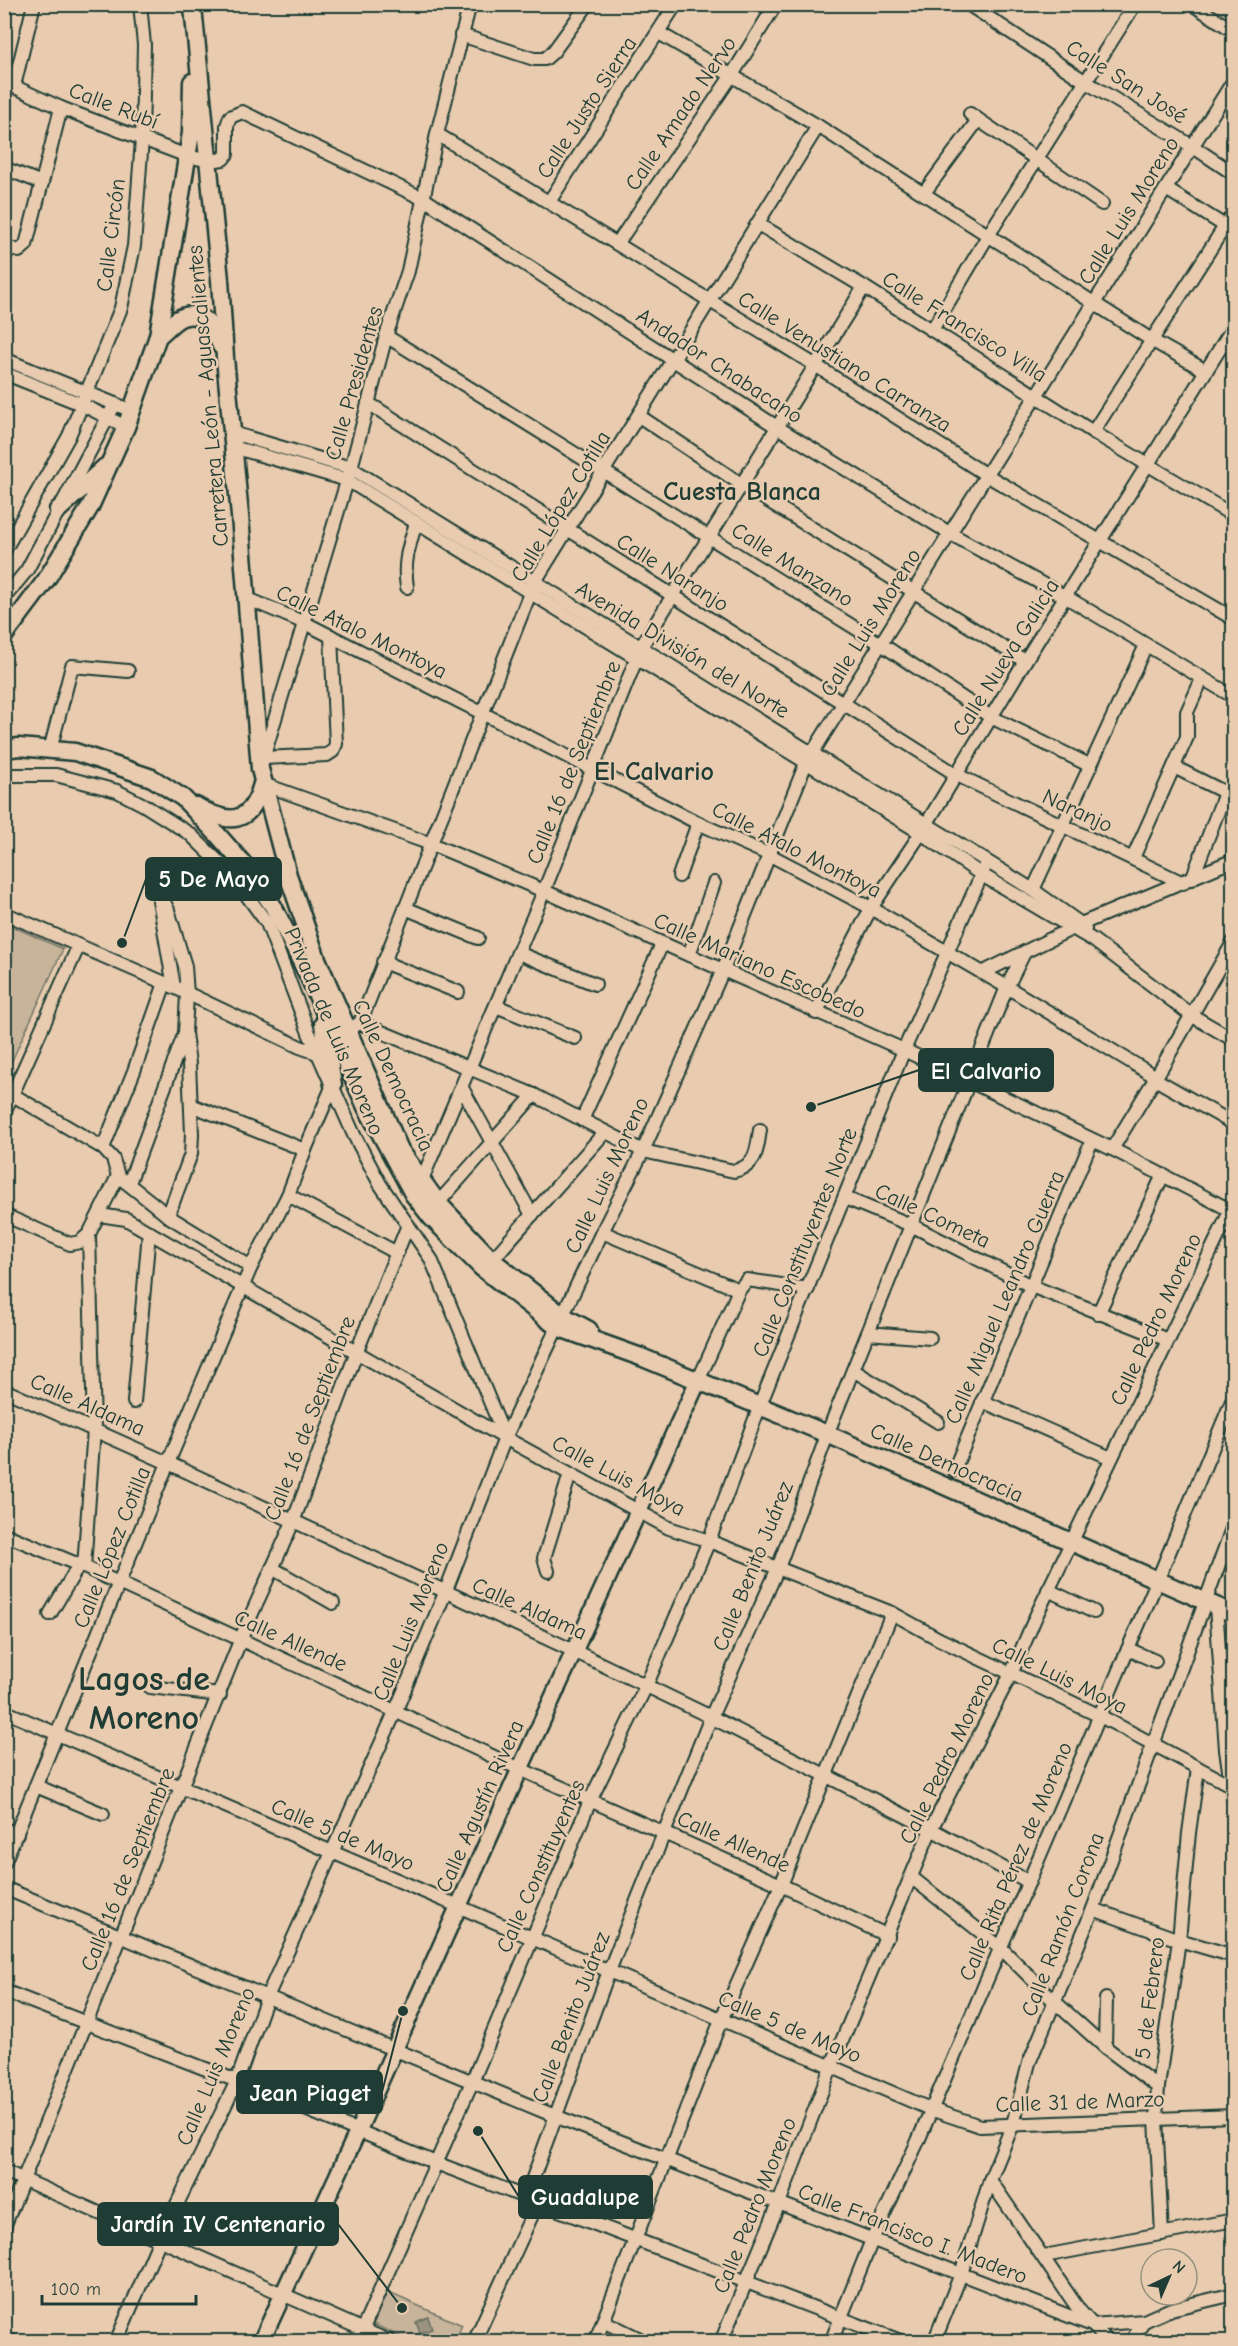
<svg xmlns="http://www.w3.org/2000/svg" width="1238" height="2346" font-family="'Comic Neue',sans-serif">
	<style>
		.green { fill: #c8b49b; stroke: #747868; stroke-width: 1.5 }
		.water { fill: #99937f; stroke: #687161; stroke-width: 1.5 }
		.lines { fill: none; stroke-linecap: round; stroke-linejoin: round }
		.minor-casing { stroke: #1f3d34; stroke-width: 16 }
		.major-casing { stroke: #1f3d34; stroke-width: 20 }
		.highway-casing { stroke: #1f3d34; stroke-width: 21 }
		.minor { stroke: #e9ccb0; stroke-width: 12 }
		.major { stroke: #e9ccb0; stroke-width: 15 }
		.highway { stroke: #e9ccb0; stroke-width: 16 }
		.labels { text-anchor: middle; stroke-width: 5; stroke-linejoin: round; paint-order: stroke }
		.street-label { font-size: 22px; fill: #1f3d34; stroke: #e9ccb0 }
		.quarter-label { font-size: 26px; font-weight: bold; fill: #1f3d34; stroke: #e9ccb0 }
		.town-label { font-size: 34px; font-weight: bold; fill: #1f3d34; stroke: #e9ccb0 }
		.leader { fill: none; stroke: #1f3d34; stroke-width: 2 }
		.callout-dot { fill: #1f3d34; stroke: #e9ccb0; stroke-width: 2 }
		.callout { fill: #1f3d34; stroke: #1f3d34; stroke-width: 2 }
		.callout-label { font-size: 24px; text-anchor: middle; font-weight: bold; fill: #fff }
	</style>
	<rect width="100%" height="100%" fill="#e9ccb0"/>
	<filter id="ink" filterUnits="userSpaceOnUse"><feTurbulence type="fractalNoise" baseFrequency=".0167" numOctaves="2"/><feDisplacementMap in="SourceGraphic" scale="12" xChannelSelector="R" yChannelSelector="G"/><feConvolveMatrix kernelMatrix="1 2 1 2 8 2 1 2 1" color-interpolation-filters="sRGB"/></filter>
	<g filter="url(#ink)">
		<g class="green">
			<polygon points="5,923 63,949 5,1076"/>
			<polygon points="387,2292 462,2325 455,2341 412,2342 373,2324"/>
		</g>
		<polygon class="water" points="428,2317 432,2329 420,2333 416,2322"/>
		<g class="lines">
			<g class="minor-casing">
				<g id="minor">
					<polyline points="968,4 1086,82 1192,146 1234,174"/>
					<polyline points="1192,4 1234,31"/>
					<polyline points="659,33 818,126 1153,341 1206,371"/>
					<polyline points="461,35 534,59 545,59 553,52 588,4"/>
					<polyline points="4,82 61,108 187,156 210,161 223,159 227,154 227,126 230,117 242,112 424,199 777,427 951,534 1066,597 1234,697"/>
					<polyline points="14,86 34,4"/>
					<polyline points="970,114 1102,204"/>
					<polyline points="437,134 815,365 988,476 1234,619"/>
					<polyline points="4,168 42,183"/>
					<polyline points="1166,189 1225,226"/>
					<polyline points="924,193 978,120"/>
					<polyline points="549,202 676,4"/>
					<polyline points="758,224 864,287 1093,432 1234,516"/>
					<polyline points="617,244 732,75 776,4"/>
					<polyline points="4,246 19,251 26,245 61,108"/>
					<polyline points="932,330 989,234 1135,4"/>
					<polyline points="386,336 881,644 991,717 1091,766"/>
					<polyline points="4,359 132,411"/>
					<polyline points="4,373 81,404 126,427"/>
					<polyline points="368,403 957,775 1183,883"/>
					<polyline points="639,416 741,484 1025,661"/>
					<polyline points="1093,432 1234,212"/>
					<polyline points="232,433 351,468 1033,890 1081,924 1085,929"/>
					<polyline points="233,447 347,480 921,833 982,875 1093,940 1191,1015 1234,1040"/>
					<polyline points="4,551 69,436 121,308 134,246 142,139 144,45 140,4"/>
					<path d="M 407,587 C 403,563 409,545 416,523"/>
					<polyline points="4,598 27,570 115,404"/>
					<polyline points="246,598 305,623 698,823 770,855 871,908 1007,987 1156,1077"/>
					<polyline points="50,750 72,666 128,671"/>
					<polyline points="263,758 327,755 333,751 336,744 331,636"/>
					<polyline points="262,762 351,468 386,336 408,271 437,134 470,4"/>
					<polyline points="1174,767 1234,797"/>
					<polyline points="4,775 56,775 117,791 144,805 190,834 232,875 267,923 309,1033 354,1135 380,1184 431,1259 505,1438"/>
					<polyline points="263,784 431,844 544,891 904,1050 1112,1149 1230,1210 1234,1226"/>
					<polyline points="1133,858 1187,737 1187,712 1202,679"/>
					<polyline points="679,876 698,823"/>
					<polyline points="1192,879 1225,793"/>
					<polyline points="157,888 168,910 185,966 187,994 185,1033 189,1064 192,1134 191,1154 168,1216"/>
					<polyline points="1033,890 1146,645"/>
					<polyline points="159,900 174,987"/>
					<polyline points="405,908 478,938"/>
					<polyline points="4,913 174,987 300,1047 320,1054"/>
					<polyline points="518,953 595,984"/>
					<polyline points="689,955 714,883"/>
					<polyline points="383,962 458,992"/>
					<polyline points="982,973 1081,924 1234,860"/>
					<polyline points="496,1006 575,1038"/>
					<polyline points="816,1013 871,908 921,833 1025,661 1234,326"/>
					<path d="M 360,1023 L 534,1095 L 643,1151 L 734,1171 C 757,1166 757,1149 760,1130"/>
					<polyline points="347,1030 360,1023 534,583 818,126"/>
					<polyline points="1155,1079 1234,1124"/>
					<polyline points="462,1088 532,1215"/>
					<polyline points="13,1095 103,1148 113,1159 118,1176 151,1202 168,1216 251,1267"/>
					<polyline points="191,1105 305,1150"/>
					<polyline points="4,1113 78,947"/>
					<polyline points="582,1120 662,944"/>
					<polyline points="103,1148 134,1071 165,983"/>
					<polyline points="1112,1149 1155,1079 1234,941"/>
					<polyline points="421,1182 544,891 641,647 864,287"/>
					<polyline points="129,1183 184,1035"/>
					<polyline points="288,1195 397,1253"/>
					<polyline points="845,1198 911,1225 1031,1286 1168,1340"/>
					<polyline points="438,1203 534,1095"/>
					<polyline points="4,1215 70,1244 80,1242 89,1234"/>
					<polyline points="99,1215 126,1219 505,1438 669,1528 709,1541 892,1613 939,1639 1100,1716 1234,1787"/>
					<polyline points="602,1232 739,1290"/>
					<polyline points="492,1260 605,1132"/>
					<polyline points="1098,1314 1163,1175"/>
					<polyline points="868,1333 930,1338"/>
					<polyline points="853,1370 938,1422"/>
					<polyline points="698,1381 739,1290 747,1280 808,1289"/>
					<polyline points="4,1390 168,1463 574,1651 711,1717 931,1829 1029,1882"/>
					<polyline points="982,1401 1111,1458"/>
					<polyline points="134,1402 149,1232"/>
					<polyline points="954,1470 1092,1140"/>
					<polyline points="4,1534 84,1567 520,1769 781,1885 888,1936"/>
					<polyline points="84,1567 94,1429 89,1234 118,1176"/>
					<polyline points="272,1568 333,1603"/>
					<polyline points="548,1571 544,1558 570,1474"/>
					<polyline points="1048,1590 1094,1612"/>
					<polyline points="1216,1606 1226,1750 1234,1803"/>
					<polyline points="50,1614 79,1565"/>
					<polyline points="1128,1649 1155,1661"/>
					<polyline points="150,1687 220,1695"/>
					<polyline points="4,1711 930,2109 980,2126 1234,2116"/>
					<polyline points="36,1786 103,1814"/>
					<polyline points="4,1829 17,1834"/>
					<polyline points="4,1863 168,1463 251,1267 288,1195 305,1150 333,1085"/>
					<polyline points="911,1877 1001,1948 1055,2002 1105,2047 1158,2087"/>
					<polyline points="4,1888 555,2116 1092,2325 1144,2321 1171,2309 1234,2294"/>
					<polyline points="1093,1909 1179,1940 1234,1956"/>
					<polyline points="4,1991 237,2081 436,2163 903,2342"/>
					<polyline points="1105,2047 1106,1999"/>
					<polyline points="4,2171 391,2342"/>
					<polyline points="990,2180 1079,2310 1108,2342"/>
					<polyline points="526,2197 609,1971 664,1833 711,1717 778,1568 832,1422 1007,987 1024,953"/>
					<polyline points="4,2227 244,1631 293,1522 357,1351 408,1225"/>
					<polyline points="1162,2234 1156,2119 1158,2087 1179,1940 1189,1833 1198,1768"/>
					<polyline points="1044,2256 1234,2220"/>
					<polyline points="603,2321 646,2342"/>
					<polyline points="4,2338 14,2342"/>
					<polyline points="116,2342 160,2239 237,2081 267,1997 396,1710 445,1593 505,1438 602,1232 643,1151 723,970 806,763 1234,80"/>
					<polyline points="357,2342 472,2082 590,1801 646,1686 709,1541 764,1395 904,1050 987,862"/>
					<polyline points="474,2342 538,2202"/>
					<polyline points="595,2342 721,2020 781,1885 892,1613"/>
					<polyline points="721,2342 779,2203 831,2067 931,1829 1011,1674 1036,1616 1234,1203"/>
					<polyline points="831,2342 872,2240 918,2141 1158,1579 1234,1396"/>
					<polyline points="934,2342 961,2274 990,2180 1013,2124 1029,2063 1093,1909 1234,1523"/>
					<polyline points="1131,2342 1144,2321"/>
				</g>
			</g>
			<g class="major-casing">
				<polyline id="major" points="261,2342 358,2131 520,1769 698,1381"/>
			</g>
			<g class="highway-casing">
				<g id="highway">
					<polyline points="193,7 220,280 225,358 240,516 260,769 288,875 317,959 400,1150 438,1203 492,1260 563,1316 589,1330"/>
					<path d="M 158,336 C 165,331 172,322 180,318 C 202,308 215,329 221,346"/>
					<polyline points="58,510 105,467"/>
					<polyline points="4,636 46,580 90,507 126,427 158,336 191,133 192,82"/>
					<polyline points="4,749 19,747 75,752 152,778 183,798 217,834 246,867 273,906 309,977 366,1107 413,1194 431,1217 482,1268 557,1327 641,1357 827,1434 1234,1614"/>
					<path d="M 196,806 C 230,826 251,824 262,784"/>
					<polyline points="323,1024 333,1085"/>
				</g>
			</g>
			<use href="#minor" class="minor"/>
			<use href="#major" class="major"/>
			<use href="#highway" class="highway"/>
		</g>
	</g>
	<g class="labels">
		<g class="street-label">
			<text transform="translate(1127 81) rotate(32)" y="8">Calle San José</text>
			<text transform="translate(114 105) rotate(21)" y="8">Calle Rubí</text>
			<text transform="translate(586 107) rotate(-57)" y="8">Calle Justo Sierra</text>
			<text transform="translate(680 113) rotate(-56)" y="8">Calle Amado Nervo</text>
			<text transform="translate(1128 210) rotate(-58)" y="8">Calle Luis Moreno</text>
			<text transform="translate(110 235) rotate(-83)" y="8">Calle Circón</text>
			<text transform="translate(965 326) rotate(32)" y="8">Calle Francisco Villa</text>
			<text transform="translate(845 361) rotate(32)" y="8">Calle Venustiano Carranza</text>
			<text transform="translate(720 365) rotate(33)" y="8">Andador Chabacano</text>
			<text transform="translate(353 383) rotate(-74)" y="8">Calle Presidentes</text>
			<text transform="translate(207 396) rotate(-95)" y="8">Carretera León - Aguascalientes</text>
			<text transform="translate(560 506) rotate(-59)" y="8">Calle López Cotilla</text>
			<text transform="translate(793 564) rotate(32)" y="8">Calle Manzano</text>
			<text transform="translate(673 572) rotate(32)" y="8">Calle Naranjo</text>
			<text transform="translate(870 622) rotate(-58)" y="8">Calle Luis Moreno</text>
			<text transform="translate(362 631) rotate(26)" y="8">Calle Atalo Montoya</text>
			<text transform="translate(683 649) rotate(31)" y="8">Avenida División del Norte</text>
			<text transform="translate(1005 657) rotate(-58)" y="8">Calle Nueva Galicia</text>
			<text transform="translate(573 762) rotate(-68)" y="8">Calle 16 de Septiembre</text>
			<text transform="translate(1078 810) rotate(25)" y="8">Naranjo</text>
			<text transform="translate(797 849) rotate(27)" y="8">Calle Atalo Montoya</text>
			<text transform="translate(760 965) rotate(24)" y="8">Calle Mariano Escobedo</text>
			<text transform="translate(335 1031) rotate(67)" y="8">Privada de Luis Moreno</text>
			<text transform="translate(394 1075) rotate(65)" y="8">Calle Democracia</text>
			<text transform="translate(606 1175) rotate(-65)" y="8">Calle Luis Moreno</text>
			<text transform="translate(933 1215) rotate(25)" y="8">Calle Cometa</text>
			<text transform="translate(804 1242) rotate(-68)" y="8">Calle Constituyentes Norte</text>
			<text transform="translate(1004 1297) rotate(-67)" y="8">Calle Miguel Leandro Guerra</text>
			<text transform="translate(1155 1319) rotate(-65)" y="8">Calle Pedro Moreno</text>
			<text transform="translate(88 1404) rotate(24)" y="8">Calle Aldama</text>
			<text transform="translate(309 1418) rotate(-69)" y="8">Calle 16 de Septiembre</text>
			<text transform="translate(947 1462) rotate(24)" y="8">Calle Democracia</text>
			<text transform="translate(619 1475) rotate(28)" y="8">Calle Luis Moya</text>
			<text transform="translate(111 1547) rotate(-68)" y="8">Calle López Cotilla</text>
			<text transform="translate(752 1566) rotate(-68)" y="8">Calle Benito Juárez</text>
			<text transform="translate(530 1608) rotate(24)" y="8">Calle Aldama</text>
			<text transform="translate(410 1621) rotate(-68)" y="8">Calle Luis Moreno</text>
			<text transform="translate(291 1640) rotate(24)" y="8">Calle Allende</text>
			<text transform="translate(1060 1675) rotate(26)" y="8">Calle Luis Moya</text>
			<text transform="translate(946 1758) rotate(-64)" y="8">Calle Pedro Moreno</text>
			<text transform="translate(479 1806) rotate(-66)" y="8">Calle Agustín Rivera</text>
			<text transform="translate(343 1834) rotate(23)" y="8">Calle 5 de Mayo</text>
			<text transform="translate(734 1841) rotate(24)" y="8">Calle Allende</text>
			<text transform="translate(1015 1861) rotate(-67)" y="8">Calle Rita Pérez de Moreno</text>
			<text transform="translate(540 1866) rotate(-66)" y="8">Calle Constituyentes</text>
			<text transform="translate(127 1869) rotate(-68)" y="8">Calle 16 de Septiembre</text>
			<text transform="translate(1062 1924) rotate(-69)" y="8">Calle Ramón Corona</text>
			<text transform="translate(1149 1998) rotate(-83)" y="8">5 de Febrero</text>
			<text transform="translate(570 2017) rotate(-69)" y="8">Calle Benito Juárez</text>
			<text transform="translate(790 2026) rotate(23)" y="8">Calle 5 de Mayo</text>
			<text transform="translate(215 2066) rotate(-67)" y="8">Calle Luis Moreno</text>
			<text transform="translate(1080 2101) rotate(-2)" y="8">Calle 31 de Marzo</text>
			<text transform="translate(754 2205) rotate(-68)" y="8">Calle Pedro Moreno</text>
			<text transform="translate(913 2233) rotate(21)" y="8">Calle Francisco I. Madero</text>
		</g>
		<g class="quarter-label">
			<text x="742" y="500">Cuesta Blanca</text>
			<text x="654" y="780">El Calvario</text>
		</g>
		<g class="town-label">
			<text x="144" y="1690">Lagos de<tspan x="144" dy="39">Moreno</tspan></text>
		</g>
	</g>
	<path class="leader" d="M122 943L146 879M811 1107L919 1070M403 2011L382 2092M478 2131L519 2197M402 2308L338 2224"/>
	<g class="callout-dot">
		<circle cx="122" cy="943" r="6"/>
		<circle cx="811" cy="1107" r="6"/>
		<circle cx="403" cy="2011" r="6"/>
		<circle cx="478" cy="2131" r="6"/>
		<circle cx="402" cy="2308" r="6"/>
	</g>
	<g class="callout">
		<rect x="146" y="858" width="135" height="42" rx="6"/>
		<rect x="919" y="1049" width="134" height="42" rx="6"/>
		<rect x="237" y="2071" width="145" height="42" rx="6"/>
		<rect x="519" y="2176" width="133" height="42" rx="6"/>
		<rect x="98" y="2203" width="240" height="42" rx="6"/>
	</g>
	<g class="callout-label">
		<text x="214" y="887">5 De Mayo</text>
		<text x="986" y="1079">El Calvario</text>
		<text x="310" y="2101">Jean Piaget</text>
		<text x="585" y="2205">Guadalupe</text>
		<text x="218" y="2232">Jardín IV Centenario</text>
	</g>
	<rect width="1238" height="2346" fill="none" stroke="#e9ccb0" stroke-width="24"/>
	<rect x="12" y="12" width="1214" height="2322" fill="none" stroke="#1f3d34" stroke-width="2" filter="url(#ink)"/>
	<g transform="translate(1169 2277) rotate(44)"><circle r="28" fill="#e9ccb0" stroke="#98937e" stroke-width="1.5"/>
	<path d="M0-4.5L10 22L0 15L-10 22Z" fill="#1f3d34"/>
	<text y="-9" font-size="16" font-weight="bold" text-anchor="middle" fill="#1f3d34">N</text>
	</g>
	<path d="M42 2295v9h154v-9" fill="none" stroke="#1f3d34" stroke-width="3"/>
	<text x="51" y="2295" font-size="18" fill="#1f3d34" stroke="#e9ccb0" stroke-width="4.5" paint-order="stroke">100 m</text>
</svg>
